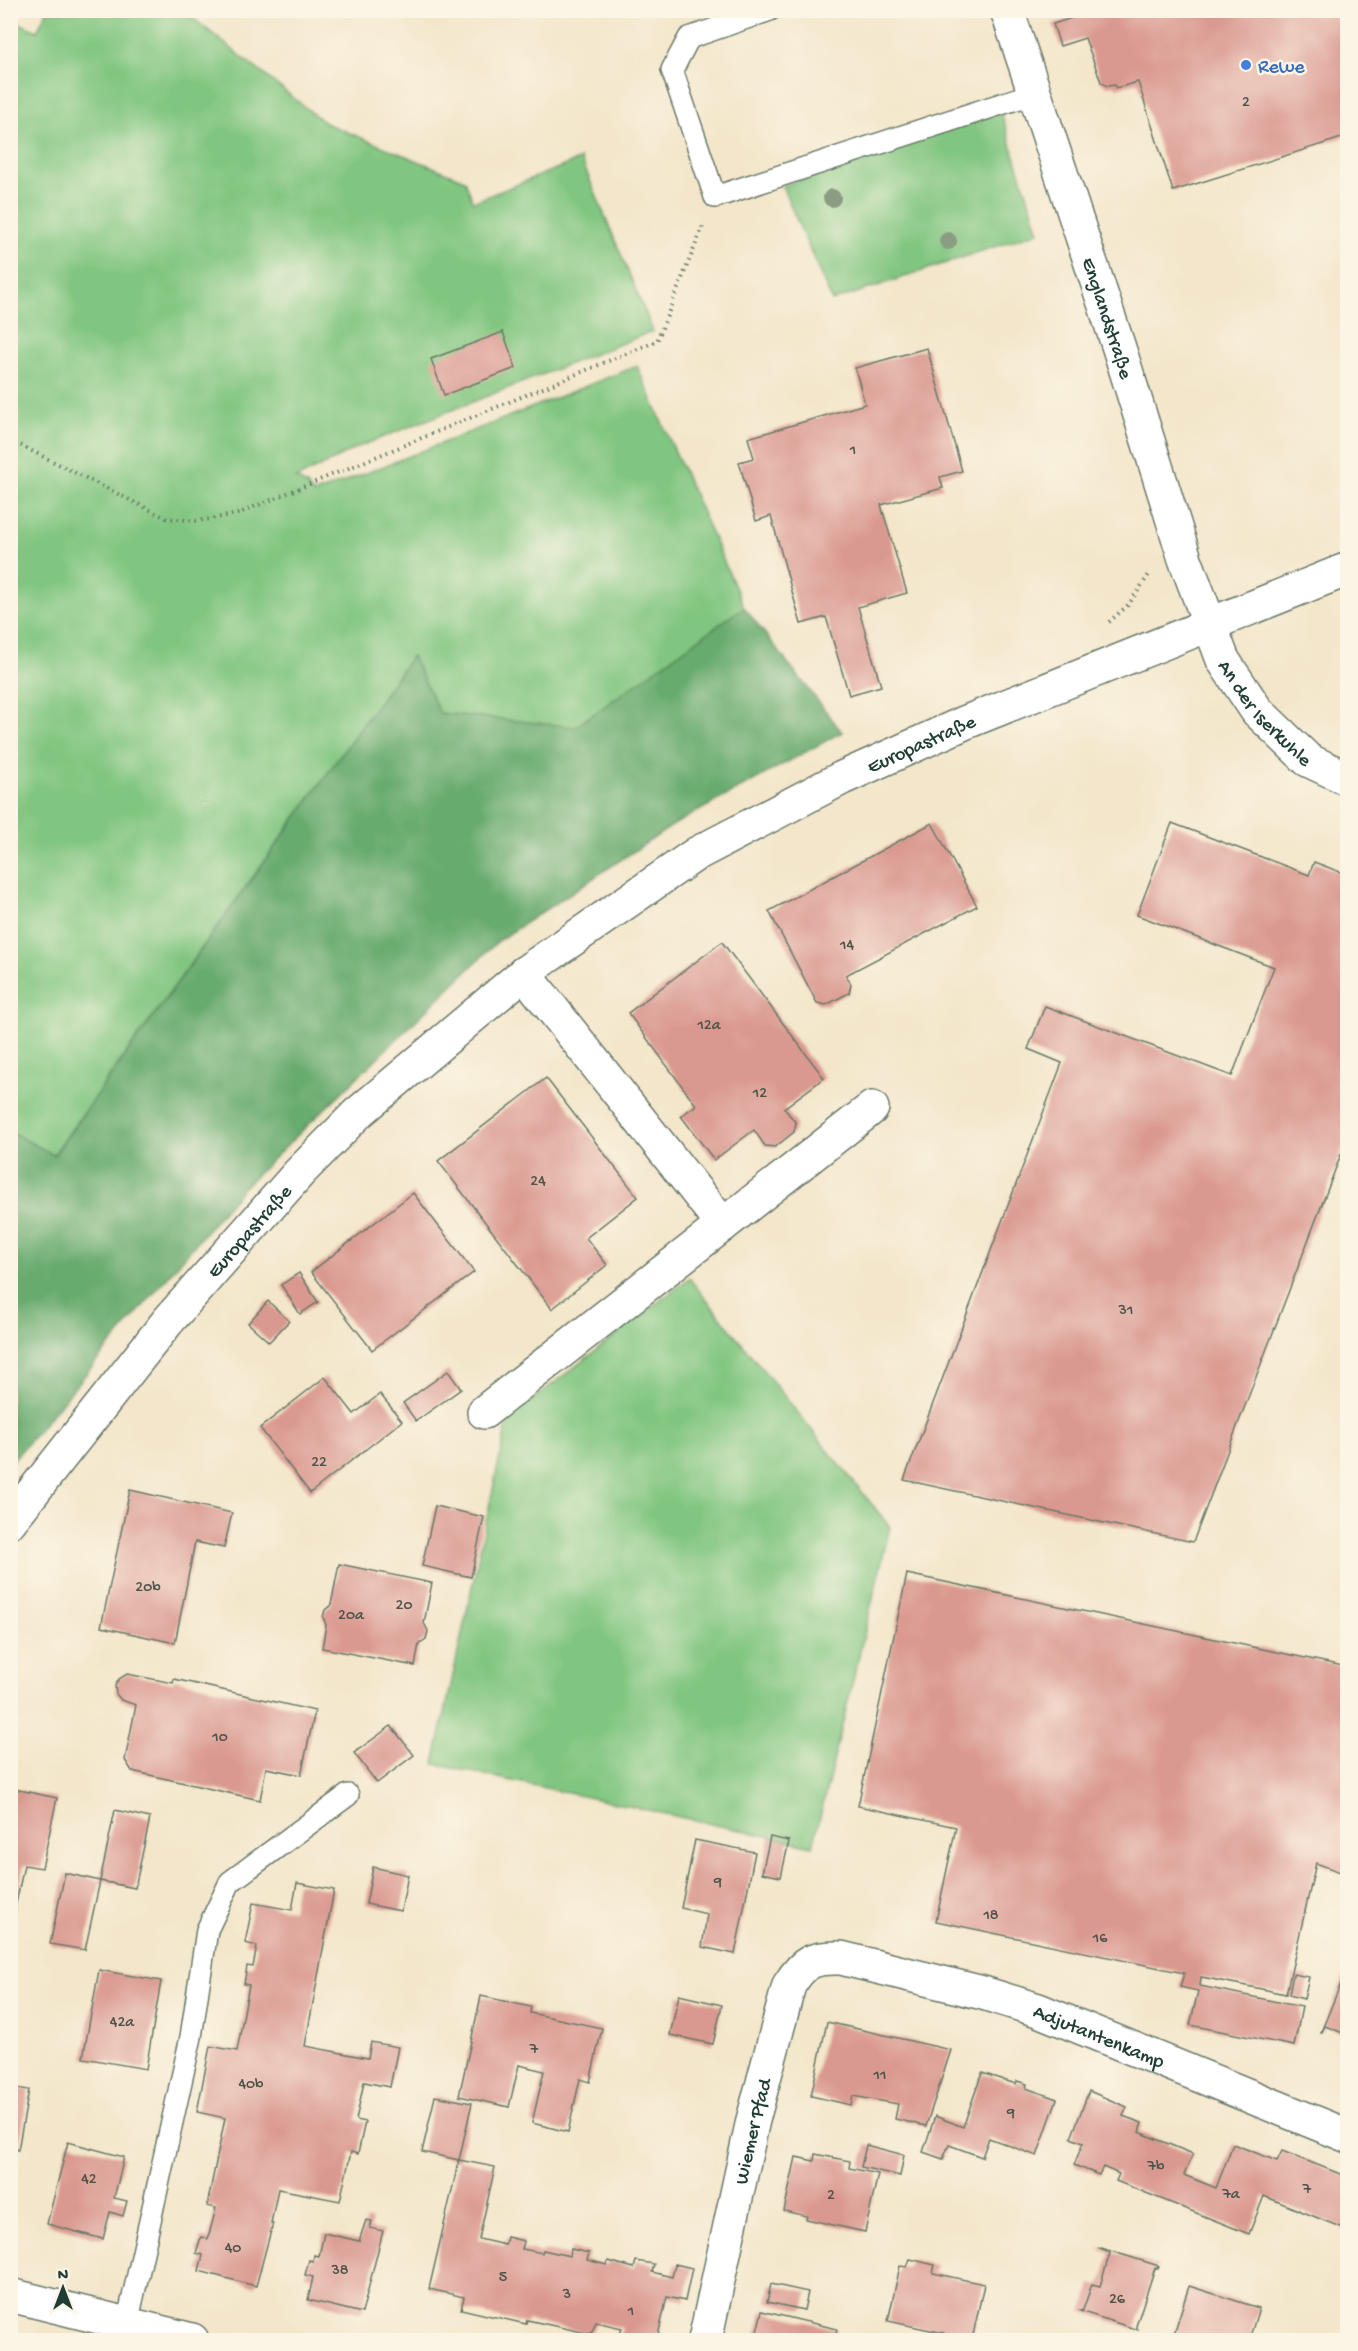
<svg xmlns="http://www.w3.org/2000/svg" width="1358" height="2351" font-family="'Gochi Hand',sans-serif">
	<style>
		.green { fill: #81c680; stroke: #50825a; stroke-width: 1.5 }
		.forest { fill: #68ab6e; stroke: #447451; stroke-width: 1.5 }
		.building { fill: #da9990 }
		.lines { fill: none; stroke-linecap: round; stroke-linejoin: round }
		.lane-casing { stroke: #697868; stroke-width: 24 }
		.street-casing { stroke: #697868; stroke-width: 36 }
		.secondary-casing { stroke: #697868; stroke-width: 36 }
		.path { stroke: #697868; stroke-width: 4; stroke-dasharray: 1.5 4.5; stroke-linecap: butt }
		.lane { stroke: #fff; stroke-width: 21 }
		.street { stroke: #fff; stroke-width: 33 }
		.secondary { stroke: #fff; stroke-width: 33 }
		.tree { fill: #8c9c82 }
		.shop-dot { fill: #3f7fe0; stroke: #fcf5e5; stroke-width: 2 }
		.labels { text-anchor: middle; stroke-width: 5; stroke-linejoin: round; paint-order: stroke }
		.number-label { font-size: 16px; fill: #4e544b }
		.shop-label { font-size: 20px; fill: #366cbe; stroke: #fcf5e5; text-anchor: start }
		.street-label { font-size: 20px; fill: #1f3d34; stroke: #fcf5e5 }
	</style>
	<rect width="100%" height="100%" fill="#fcf5e5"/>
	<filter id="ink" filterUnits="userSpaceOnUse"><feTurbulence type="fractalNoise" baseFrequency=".0167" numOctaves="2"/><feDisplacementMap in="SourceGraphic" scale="12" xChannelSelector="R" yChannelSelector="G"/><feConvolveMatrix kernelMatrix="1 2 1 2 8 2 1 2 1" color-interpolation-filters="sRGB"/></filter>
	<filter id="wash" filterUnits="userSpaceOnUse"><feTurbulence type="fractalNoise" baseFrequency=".008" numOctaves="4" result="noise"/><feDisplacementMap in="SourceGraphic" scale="24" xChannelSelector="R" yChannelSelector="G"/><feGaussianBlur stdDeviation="1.35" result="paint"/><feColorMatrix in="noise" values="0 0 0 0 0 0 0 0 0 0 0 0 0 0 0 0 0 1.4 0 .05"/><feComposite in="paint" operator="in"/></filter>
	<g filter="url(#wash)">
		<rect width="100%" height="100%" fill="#f3e6ca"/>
		<g class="green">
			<polygon points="47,11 184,11 325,123 465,180 473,202 581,159 653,331 358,447 296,479 307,485 313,494 637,366 744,607 575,727 440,713 411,657 53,1155 10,1132 10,19 37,31"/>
			<polygon points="1001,112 1039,232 832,301 782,186"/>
			<polygon points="689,1278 890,1527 813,1846 434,1764 508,1419"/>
		</g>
		<polygon class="forest" points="744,607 842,732 675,824 498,941 240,1191 11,1463 11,1132 54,1155 412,656 440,713 575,727"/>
		<g id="blocks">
			<g class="building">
				<polygon points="1076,10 1348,10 1348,136 1173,191 1138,82 1116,88 1115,85 1107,86 1101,82 1085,38 1060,46 1053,24 1078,16"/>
				<polygon points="503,332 516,368 444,395 431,359"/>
				<polygon points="927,348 962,471 940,477 943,488 881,505 907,593 858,607 881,686 849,695 826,617 801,624 771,516 756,521 739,462 754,458 748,438 865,404 855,368"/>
				<polygon points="932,823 977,906 846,975 851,984 849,993 826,1005 817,1003 769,911"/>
				<polygon points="1172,823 1309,875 1314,862 1348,875 1348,1136 1193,1542 904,1480 1062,1063 1028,1049 1045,1006 1232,1076 1274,967 1137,915"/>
				<polygon points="722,942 824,1078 784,1108 796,1123 794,1132 775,1147 765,1146 754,1130 714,1160 681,1116 696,1105 628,1013"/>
				<polygon points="546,1078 638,1197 586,1238 607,1265 552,1309 438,1161"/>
				<polygon points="413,1193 474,1272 372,1350 311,1272"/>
				<polygon points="299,1273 318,1302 300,1314 281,1285"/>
				<polygon points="268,1301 289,1321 269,1342 248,1323"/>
				<polygon points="448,1371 461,1389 416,1421 403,1403"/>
				<polygon points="325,1377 354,1414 380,1394 402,1421 310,1493 260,1428"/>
				<polygon points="130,1490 232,1513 224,1548 195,1542 175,1643 101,1627"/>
				<polygon points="435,1506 484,1517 471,1577 422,1566"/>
				<polygon points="339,1564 432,1583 424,1623 428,1631 426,1639 419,1644 415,1666 322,1648 326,1625 323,1617 325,1610 331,1605"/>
				<polygon points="907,1574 1348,1667 1348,1875 1316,1863 1286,1994 1201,1977 1200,1986 1302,2007 1294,2046 1190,2025 1198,1991 1180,1987 1184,1973 936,1921 956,1827 858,1806"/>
				<polygon points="127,1674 173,1683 174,1679 315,1711 301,1775 266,1768 260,1800 132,1771 125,1760 136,1705 121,1700 116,1694 115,1686 119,1679"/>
				<polygon points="391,1726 414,1755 377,1783 354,1753"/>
				<polygon points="10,1788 57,1798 42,1868 24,1865 13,1918 10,1917"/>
				<polygon points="115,1810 150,1818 135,1888 100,1881 85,1950 50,1944 65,1873 100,1881"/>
				<polygon points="770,1837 789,1841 781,1877 762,1873"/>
				<polygon points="695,1840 755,1852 735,1954 702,1947 707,1914 681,1908"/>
				<polygon points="373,1867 408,1875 401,1911 366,1904"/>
				<polygon points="297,1883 334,1890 305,2046 368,2058 371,2042 398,2047 390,2087 364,2082 356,2120 365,2122 358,2154 351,2152 340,2201 278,2189 271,2223 273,2223 256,2286 199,2271 203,2255 196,2253 201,2237 208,2239 216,2208 207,2206 225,2118 197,2112 210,2046 237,2051 249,1985 244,1984 247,1966 253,1967 257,1946 245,1943 253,1903 292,1910"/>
				<polygon points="1348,1966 1348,2035 1325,2026 1322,2032 1321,2032"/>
				<polygon points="99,1970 161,1981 146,2069 83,2058"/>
				<polygon points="1293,1974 1309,1977 1304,1999 1289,1995"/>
				<polygon points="679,1995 722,2005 713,2044 670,2035"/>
				<polygon points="481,1996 531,2007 530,2013 602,2028 590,2082 580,2079 568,2132 532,2123 544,2071 519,2065 509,2107 459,2096"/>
				<polygon points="827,2022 951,2050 926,2126 895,2119 898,2104 853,2096 851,2105 811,2096"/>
				<polygon points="982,2073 1016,2084 1017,2081 1027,2084 1026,2088 1057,2099 1037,2156 989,2138 982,2157 949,2145 943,2159 923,2152 935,2116 963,2127"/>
				<polygon points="10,2087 29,2090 18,2150 10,2149"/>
				<polygon points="1089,2091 1127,2107 1123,2116 1142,2123 1139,2132 1193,2154 1184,2175 1216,2188 1233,2144 1277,2161 1282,2151 1348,2177 1348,2224 1345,2229 1264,2196 1249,2234 1116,2181 1119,2174 1103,2167 1099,2175 1074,2165 1083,2143 1071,2138"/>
				<polygon points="435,2096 472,2103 459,2160 422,2152"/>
				<polygon points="68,2142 124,2157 114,2198 127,2201 123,2216 110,2212 103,2239 47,2224"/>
				<polygon points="866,2145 904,2155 900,2176 861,2167"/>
				<polygon points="815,2154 850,2161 849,2168 878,2174 865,2232 806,2219 807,2216 784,2211 796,2157 814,2161"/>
				<polygon points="459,2160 495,2167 479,2239 505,2245 507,2237 524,2241 522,2249 542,2253 543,2250 570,2256 571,2249 589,2253 587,2260 607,2265 608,2261 634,2268 636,2261 654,2264 652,2272 672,2277 675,2264 692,2268 685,2301 667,2297 657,2340 635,2340 619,2337 622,2328 596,2322 591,2334 527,2320 526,2324 461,2309 464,2297 429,2289"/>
				<polygon points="366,2220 372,2221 370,2228 383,2231 362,2313 308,2300 313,2277 305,2275 309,2260 313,2261 314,2255 319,2256 324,2233 359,2241"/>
				<polygon points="1101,2248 1159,2266 1158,2268 1155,2268 1136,2326 1138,2330 1080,2311 1083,2310 1092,2284 1100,2286 1110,2253 1099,2249"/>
				<polygon points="910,2259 935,2265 933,2273 984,2284 972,2340 942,2340 944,2333 888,2321 900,2266 907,2267"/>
				<polygon points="771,2284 808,2292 804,2310 767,2302"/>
				<polygon points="1189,2286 1259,2308 1249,2340 1172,2340"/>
				<polygon points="762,2311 837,2329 835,2340 755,2340"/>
			</g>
		</g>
	</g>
	<g filter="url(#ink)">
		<use href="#blocks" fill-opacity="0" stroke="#697868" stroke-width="1.5"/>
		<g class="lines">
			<g class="lane-casing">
				<g id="lane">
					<polyline points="770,10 689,38 672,70 715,197 1035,93"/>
					<polyline points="127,2324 191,2037 207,1930 230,1882 348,1795"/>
				</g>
			</g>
			<g class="street-casing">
				<g id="street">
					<path id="s1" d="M 1007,10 L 1119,348 L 1185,559 L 1223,660 L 1257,711 L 1308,760 L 1348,779"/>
					<polyline points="524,973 723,1225 872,1108"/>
					<polyline points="484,1412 723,1225"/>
					<polyline points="10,2295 192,2340"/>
					<path id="s2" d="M 705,2340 L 753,2120 L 789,1985 C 804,1961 813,1957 841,1958 L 983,1993 L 1038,2010 L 1348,2136"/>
				</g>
			</g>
			<g class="secondary-casing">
				<g id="secondary">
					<path id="s3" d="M 10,1521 L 168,1321 L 299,1173 L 357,1114 L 524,973 L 696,854 L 842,778 L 964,723 L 1348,569"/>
				</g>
			</g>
			<g class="path">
				<polyline points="10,440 166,518 199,521 237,514 657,341 703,226"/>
				<polyline points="1109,622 1129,604 1150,573"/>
			</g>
			<use href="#lane" class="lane"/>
			<use href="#street" class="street"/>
			<use href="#secondary" class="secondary"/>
		</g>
		<g class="tree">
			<circle cx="832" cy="198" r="9"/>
			<circle cx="948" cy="241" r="9"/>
		</g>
	</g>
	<circle class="shop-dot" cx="1246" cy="65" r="6"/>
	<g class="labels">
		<g class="number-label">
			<text x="1246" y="106">2</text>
			<text x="853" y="454">1</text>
			<text x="847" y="949">14</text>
			<text x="709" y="1029">12a</text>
			<text x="760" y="1097">12</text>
			<text x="538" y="1185">24</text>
			<text x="1126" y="1314">31</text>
			<text x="319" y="1466">22</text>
			<text x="148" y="1591">20b</text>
			<text x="404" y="1609">20</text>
			<text x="351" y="1619">20a</text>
			<text x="220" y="1741">10</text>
			<text x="718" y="1886">9</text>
			<text x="991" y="1919">18</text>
			<text x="1100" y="1942">16</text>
			<text x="122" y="2026">42a</text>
			<text x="534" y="2053">7</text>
			<text x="880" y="2079">11</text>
			<text x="251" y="2088">40b</text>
			<text x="1011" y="2117">9</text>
			<text x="1156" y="2170">7b</text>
			<text x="89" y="2183">42</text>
			<text x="1307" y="2193">7</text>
			<text x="1231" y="2198">7a</text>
			<text x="831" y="2199">2</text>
			<text x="233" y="2252">40</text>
			<text x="340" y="2274">38</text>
			<text x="503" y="2281">5</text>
			<text x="567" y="2298">3</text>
			<text x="1117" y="2303">26</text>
			<text x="631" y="2315">1</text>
		</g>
		<g class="shop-label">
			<text x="1258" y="72">Rewe</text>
		</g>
		<g class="street-label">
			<text dy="7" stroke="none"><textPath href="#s1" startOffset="324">Englandstraße</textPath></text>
			<text dy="7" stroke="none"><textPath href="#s1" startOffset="753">An der Iserkuhle</textPath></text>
			<text dy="7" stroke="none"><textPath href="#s3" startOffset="1214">Europastraße</textPath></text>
			<text dy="7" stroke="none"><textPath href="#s3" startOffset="376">Europastraße</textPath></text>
			<text dy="7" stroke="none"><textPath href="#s2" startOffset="698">Adjutantenkamp</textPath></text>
			<text dy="7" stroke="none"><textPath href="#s2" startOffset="214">Wiemer Pfad</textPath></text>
		</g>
	</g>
	<rect width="1358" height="2351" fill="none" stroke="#fcf5e5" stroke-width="36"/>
	<g transform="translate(63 2288)" stroke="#fcf5e5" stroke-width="4.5" paint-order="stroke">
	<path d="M0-4.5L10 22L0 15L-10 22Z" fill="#1f3d34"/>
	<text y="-9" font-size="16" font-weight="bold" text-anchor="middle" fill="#1f3d34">N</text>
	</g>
</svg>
